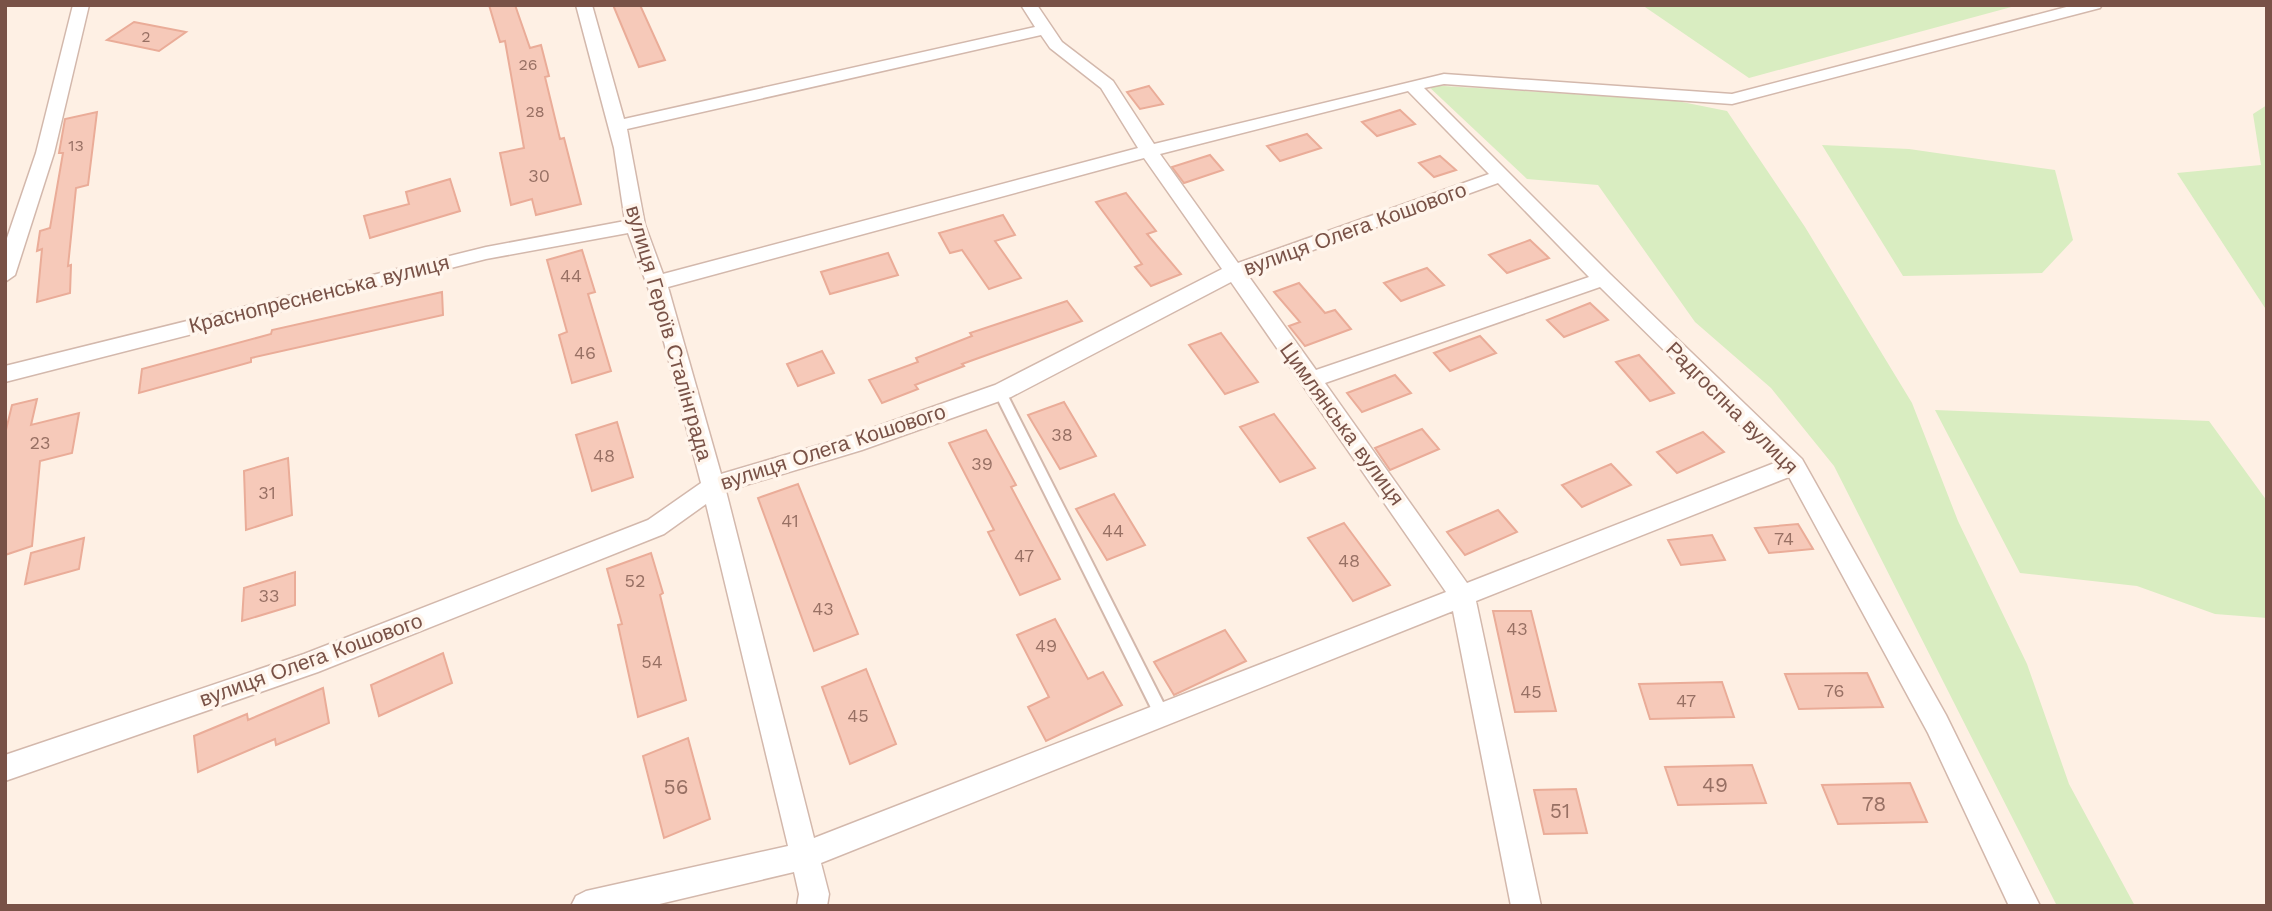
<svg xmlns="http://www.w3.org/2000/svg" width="2272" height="911" font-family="'Work Sans',sans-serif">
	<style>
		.green { fill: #d9edc1 }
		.building { fill: #f6c9b9; stroke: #eaac98; stroke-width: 2 }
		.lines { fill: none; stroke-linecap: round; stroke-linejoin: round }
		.lane-casing { stroke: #d3b8ac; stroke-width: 4 }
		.street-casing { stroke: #d3b8ac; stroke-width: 3 }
		.lane { fill: #fff; fill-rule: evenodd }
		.street { fill: #fff; fill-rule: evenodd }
		.labels { text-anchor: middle; stroke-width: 7; stroke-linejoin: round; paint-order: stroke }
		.far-number-label { font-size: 16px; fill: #987064 }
		.number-label { font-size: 18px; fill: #987064 }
		.street-label { font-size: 21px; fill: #795247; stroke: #fff5ec }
		.near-number-label { font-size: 21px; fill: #987064 }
	</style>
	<rect width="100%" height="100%" fill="#fef0e4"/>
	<g class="green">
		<polygon points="1642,5 2015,5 2015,6 1749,78"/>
		<polygon points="1427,85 1672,100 1727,111 1805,227 1912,403 1958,521 2027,664 2069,784 2135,906 2057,906 1834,466 1771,388 1695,322 1598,185 1527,179"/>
		<polygon points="2267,105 2267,311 2177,173 2261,165 2253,114"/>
		<polygon points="1822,145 1909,149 2055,170 2073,240 2042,273 1903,276"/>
		<polygon points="1935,410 2209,421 2267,501 2267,618 2215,614 2137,586 2020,573"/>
	</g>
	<g class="building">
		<polygon points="489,5 515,5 530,48 541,45 549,76 545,77 560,139 564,138 581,204 536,215 532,199 511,205 500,153 524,148 505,41 500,42"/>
		<polygon points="613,5 640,5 665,60 639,67"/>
		<polygon points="134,22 186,32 159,51 107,40"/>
		<polygon points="1149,86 1163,104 1140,109 1127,92"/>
		<polygon points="1400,110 1415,124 1377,136 1362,122"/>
		<polygon points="97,112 88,185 76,188 68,266 71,265 70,293 37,302 42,249 37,251 40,231 50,228 63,153 59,153 65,119"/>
		<polygon points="1307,134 1321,148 1280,161 1267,146"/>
		<polygon points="1210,155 1223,170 1184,183 1172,167"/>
		<polygon points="1440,156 1456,170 1434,177 1419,163"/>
		<polygon points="450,179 460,211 370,238 364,216 409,204 406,192"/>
		<polygon points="1126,193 1156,231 1147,234 1181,274 1151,286 1135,267 1142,264 1096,202"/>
		<polygon points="1003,215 1015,235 995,241 1021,278 989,289 962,250 950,253 939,233"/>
		<polygon points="1530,240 1549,258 1507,273 1489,255"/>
		<polygon points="582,250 595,292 588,294 611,371 572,383 559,335 567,332 547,260"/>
		<polygon points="888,253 898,275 830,294 821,272"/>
		<polygon points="1427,268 1444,285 1401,301 1384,283"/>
		<polygon points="1299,283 1325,313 1335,310 1351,329 1305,346 1289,326 1300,322 1274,292"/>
		<polygon points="442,292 443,315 251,358 251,362 139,393 142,369 271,334 272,330"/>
		<polygon points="1067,301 1082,321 962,364 964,366 915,385 918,389 882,403 869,380 918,362 916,358 972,336 970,333"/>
		<polygon points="1590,303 1608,320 1564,337 1547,320"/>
		<polygon points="1221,333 1258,382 1225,394 1189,345"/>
		<polygon points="1480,336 1496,353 1450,371 1434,353"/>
		<polygon points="822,351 834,373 798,386 787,364"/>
		<polygon points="1639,355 1674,393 1650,401 1616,362"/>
		<polygon points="1395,375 1411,393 1362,412 1347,393"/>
		<polygon points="37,399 31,425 79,413 72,453 40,461 32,546 5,555 5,434 12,405"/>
		<polygon points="1064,402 1096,456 1060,469 1028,415"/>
		<polygon points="1274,414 1315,468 1280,482 1240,427"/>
		<polygon points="617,422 633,477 592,491 576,435"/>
		<polygon points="1422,429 1439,449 1390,470 1375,448"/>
		<polygon points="986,430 1016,485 1011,487 1060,579 1020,595 988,532 994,530 949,443"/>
		<polygon points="1703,432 1724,452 1677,473 1657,452"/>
		<polygon points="288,458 292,515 246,530 244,471"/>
		<polygon points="1611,464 1631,485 1582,507 1562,485"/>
		<polygon points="798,484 858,634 814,651 758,498"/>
		<polygon points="1114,494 1145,545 1107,560 1076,509"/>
		<polygon points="1498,510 1517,532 1465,555 1447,532"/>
		<polygon points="1344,523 1390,585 1353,601 1308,538"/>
		<polygon points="1798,524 1813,549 1769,553 1755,528"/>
		<polygon points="1712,535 1725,560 1681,565 1668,540"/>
		<polygon points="84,538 79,569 25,584 31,553"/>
		<polygon points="651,553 663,593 660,595 686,700 638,717 618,625 622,624 607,569"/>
		<polygon points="295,572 295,605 242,621 244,588"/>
		<polygon points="1493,611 1531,611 1556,711 1515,712"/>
		<polygon points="1055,619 1088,679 1103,672 1122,705 1046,741 1028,707 1049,697 1017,635"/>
		<polygon points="1225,630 1246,661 1174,695 1154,662"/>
		<polygon points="443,653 452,683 379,716 371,685"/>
		<polygon points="866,669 896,744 850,764 822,687"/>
		<polygon points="1867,673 1883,707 1799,709 1785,674"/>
		<polygon points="1722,682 1734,717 1650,719 1639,684"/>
		<polygon points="323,688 329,723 276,745 275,739 198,772 194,736 247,714 248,720"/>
		<polygon points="688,738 710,819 664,838 643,756"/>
		<polygon points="1752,765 1766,803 1678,805 1665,767"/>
		<polygon points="1910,783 1927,822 1838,824 1822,785"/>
		<polygon points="1576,789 1587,833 1544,834 1534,790"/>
	</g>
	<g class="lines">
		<g class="lane-casing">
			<polygon id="lane" points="1000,388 1006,392 1167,710 1169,715 1167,720 1162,721 1157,720 994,392"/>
		</g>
		<g class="street-casing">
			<g id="street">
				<polygon points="73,5 89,5 54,153 15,275 5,282 5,244 36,153"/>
				<path d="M 576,5 L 592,5 L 624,119 L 1035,27 L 1021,5 L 1037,5 L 1062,42 L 1113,81 L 1154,144 L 1444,74 L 1732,94 L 2074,5 L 2102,5 L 2100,8 L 1732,104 L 1444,84 L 1424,88 L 1610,274 L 1802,459 L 1946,715 L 2040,906 L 2009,906 L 1928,733 L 1789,477 L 1476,601 L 1541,906 L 1511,906 L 1453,611 L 821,863 L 829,894 L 827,906 L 797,906 L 799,894 L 794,872 L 651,906 L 571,906 L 576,896 L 586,891 L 788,846 L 706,504 L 664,534 L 318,672 L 5,781 L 5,755 L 304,654 L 648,520 L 701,483 L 654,304 L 628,233 L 486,259 L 5,382 L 5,366 L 486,247 L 625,221 L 614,148 ZM 1041,35 L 1050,48 L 1101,88 L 1138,148 L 663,274 L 645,225 L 627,129 ZM 1408,91 L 1489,174 L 1238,263 L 1160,154 ZM 1144,158 L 1222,269 L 995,385 L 850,436 L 721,474 L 668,287 ZM 1498,183 L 1589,277 L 1316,370 L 1247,274 ZM 1231,282 L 1446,592 L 814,838 L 726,491 L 862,450 L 1011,397 ZM 1600,287 L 1777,462 L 1467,583 L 1325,383 Z"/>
			</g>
		</g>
		<use href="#lane" class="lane"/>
		<use href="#street" class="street"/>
	</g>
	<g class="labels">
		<g class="far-number-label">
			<text x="146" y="42">2</text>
			<text x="528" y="70">26</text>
			<text x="535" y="117">28</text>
			<text x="76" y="151">13</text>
		</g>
		<g class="number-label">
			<text x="539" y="182">30</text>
			<text x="571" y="282">44</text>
			<text x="585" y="359">46</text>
			<text x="1062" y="441">38</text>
			<text x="40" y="449">23</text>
			<text x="604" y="462">48</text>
			<text x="982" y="470">39</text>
			<text x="267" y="499">31</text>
			<text x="790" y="527">41</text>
			<text x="1113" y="537">44</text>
			<text x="1784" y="545">74</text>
			<text x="1024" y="562">47</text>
			<text x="1349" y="567">48</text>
			<text x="635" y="587">52</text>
			<text x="269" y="602">33</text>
			<text x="823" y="615">43</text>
			<text x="1517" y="635">43</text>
			<text x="1046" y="652">49</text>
			<text x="652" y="668">54</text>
			<text x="1834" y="697">76</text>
			<text x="1531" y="698">45</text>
			<text x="1686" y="707">47</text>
			<text x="858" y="722">45</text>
		</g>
		<g class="street-label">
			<text transform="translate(1355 229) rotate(-20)" y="7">вулиця Олега Кошового</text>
			<text transform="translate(319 294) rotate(-14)" y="7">Краснопресненська вулиця</text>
			<text transform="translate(669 333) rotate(74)" y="7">вулиця Героїв Сталінграда</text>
			<text transform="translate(1732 408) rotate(45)" y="7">Радгоспна вулиця</text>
			<text transform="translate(1342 424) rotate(54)" y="7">Цимлянська вулиця</text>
			<text transform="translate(833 447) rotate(-18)" y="7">вулиця Олега Кошового</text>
			<text transform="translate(311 660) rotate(-20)" y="7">вулиця Олега Кошового</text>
		</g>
		<g class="near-number-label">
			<text x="1715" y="792">49</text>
			<text x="676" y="794">56</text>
			<text x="1874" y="811">78</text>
			<text x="1560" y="818">51</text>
		</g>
	</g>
	<rect width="2272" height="911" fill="none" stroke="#795247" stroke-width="14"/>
</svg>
